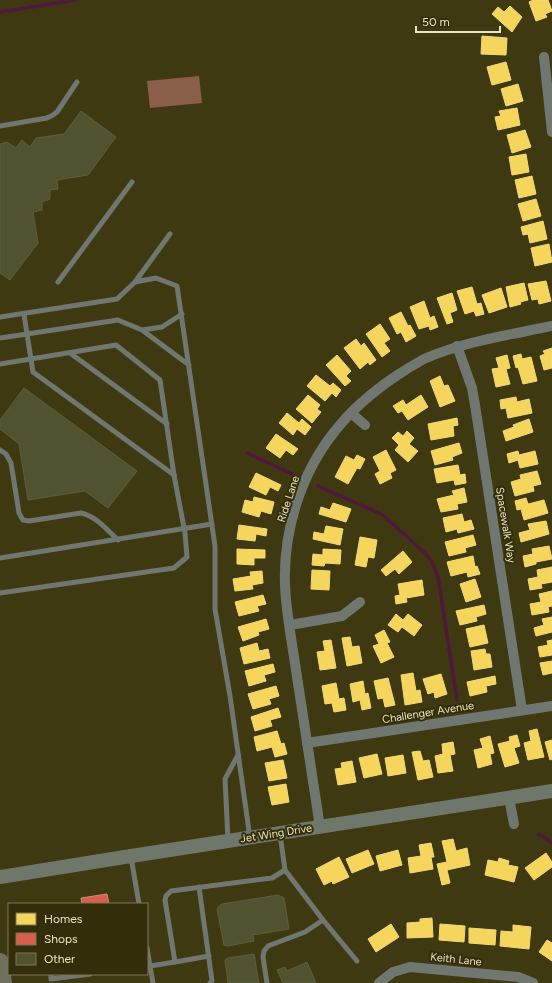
<svg xmlns="http://www.w3.org/2000/svg" width="552" height="983" font-family="Figtree,sans-serif">
	<style>
		.green { fill: #8b5e49 }
		.homes { fill: #f6d55c; stroke: #f3da79 }
		.shops { fill: #d6604d; stroke: #dc886f }
		.lines { fill: none; stroke-linecap: round; stroke-linejoin: round }
		.stream { stroke: #4f183c; stroke-width: 3.5 }
		.building { fill: #515230; stroke: #5d5e3d }
		.lane { stroke: #6f7770; stroke-width: 5 }
		.street { stroke: #6f7770; stroke-width: 10 }
		.secondary { stroke: #6f776b; stroke-width: 14 }
		.highway { stroke: #6f705d; stroke-width: 18 }
		.labels { text-anchor: middle; stroke-width: 4; stroke-linejoin: round; paint-order: stroke }
		.street-label { font-size: 11px; fill: #ebe5be; stroke: #332d0a }
	</style>
	<rect width="100%" height="100%" fill="#3f3912"/>
	<polygon class="green" points="199,76 202,103 150,108 147,81"/>
	<g class="homes">
		<polygon points="533,0 548,0 552,11 545,14 547,17 536,21 529,2"/>
		<polygon points="510,6 522,17 512,32 492,14 498,7 504,12"/>
		<polygon points="482,36 507,38 506,55 481,54"/>
		<polygon points="506,62 511,80 492,85 487,67"/>
		<polygon points="518,84 523,101 506,106 501,89"/>
		<polygon points="517,108 520,125 498,130 495,117 501,116 499,111"/>
		<polygon points="525,130 531,147 512,153 507,135"/>
		<polygon points="526,154 529,172 512,175 509,157"/>
		<polygon points="532,176 536,194 519,198 515,180"/>
		<polygon points="536,199 541,216 523,221 518,204"/>
		<polygon points="543,221 547,239 530,243 528,234 523,235 521,227"/>
		<polygon points="549,244 552,262 535,266 531,248"/>
		<polygon points="546,281 551,301 539,304 538,299 532,300 528,284"/>
		<polygon points="524,283 528,300 520,302 521,304 510,307 506,287"/>
		<polygon points="472,287 477,304 481,303 484,314 476,316 474,311 465,314 457,291"/>
		<polygon points="501,288 507,307 489,313 482,295"/>
		<polygon points="452,293 457,310 450,313 453,322 447,324 437,298"/>
		<polygon points="424,301 430,318 434,316 438,327 430,330 429,326 419,329 410,307"/>
		<polygon points="401,312 408,326 410,325 416,336 406,342 401,332 397,334 389,318"/>
		<polygon points="380,324 390,339 384,343 390,351 382,357 366,334"/>
		<polygon points="356,339 361,346 364,343 376,360 370,365 368,362 360,369 344,348"/>
		<polygon points="552,348 552,368 544,370 540,356 545,354 543,351"/>
		<polygon points="521,354 522,359 531,357 537,381 523,384 518,367 516,368 513,356"/>
		<polygon points="337,355 351,371 346,376 351,381 345,386 326,365"/>
		<polygon points="507,355 510,368 506,369 510,384 496,387 492,369 499,368 496,358"/>
		<polygon points="316,375 330,386 333,383 341,390 336,397 332,393 325,401 307,386"/>
		<polygon points="440,376 444,386 448,385 455,401 440,407 430,381"/>
		<polygon points="308,395 320,405 317,409 321,412 312,423 296,409"/>
		<polygon points="421,395 428,407 408,420 402,411 398,413 393,406 403,400 406,405"/>
		<polygon points="516,397 517,402 529,399 532,413 508,418 506,408 501,409 500,400"/>
		<polygon points="287,413 299,423 302,419 311,427 305,435 297,429 293,435 279,423"/>
		<polygon points="457,418 458,425 453,426 454,436 431,440 428,424"/>
		<polygon points="529,419 533,432 506,441 503,431 514,427 513,425"/>
		<polygon points="407,431 414,438 409,444 418,451 408,462 395,450 399,445 392,438 398,432 403,436"/>
		<polygon points="276,434 298,449 293,455 286,450 280,458 266,448"/>
		<polygon points="459,443 462,453 452,457 453,460 435,465 431,451"/>
		<polygon points="386,450 396,470 390,473 392,478 380,484 375,474 380,471 373,457"/>
		<polygon points="518,451 519,455 535,451 538,464 520,468 518,460 509,463 507,454"/>
		<polygon points="357,455 365,459 360,469 357,468 348,484 335,477 346,456 354,460"/>
		<polygon points="458,465 460,475 465,474 466,483 455,485 454,480 437,483 434,469"/>
		<polygon points="537,471 541,484 533,486 534,491 515,496 511,482 521,479 520,475"/>
		<polygon points="256,473 281,485 278,491 270,487 266,495 249,487"/>
		<polygon points="464,488 467,502 457,504 458,509 441,512 437,499 454,495 452,491"/>
		<polygon points="254,497 274,502 271,514 261,511 259,517 242,512 245,500 253,502"/>
		<polygon points="526,498 528,504 544,500 548,513 524,520 521,509 517,510 515,501"/>
		<polygon points="333,503 351,509 346,522 319,514 321,507 330,510"/>
		<polygon points="462,514 464,522 471,520 474,529 458,533 457,529 446,532 443,518"/>
		<polygon points="546,521 549,534 521,542 519,533 530,530 528,524"/>
		<polygon points="239,525 267,529 266,536 256,534 255,541 237,539"/>
		<polygon points="326,526 343,529 340,545 313,539 314,532 324,534"/>
		<polygon points="473,535 476,545 465,548 466,552 449,556 445,542"/>
		<polygon points="360,537 377,540 374,558 368,557 366,567 355,565"/>
		<polygon points="549,546 552,559 536,562 536,564 525,567 523,556 533,554 532,549"/>
		<polygon points="237,549 265,550 265,558 254,558 254,565 237,564"/>
		<polygon points="323,549 341,550 340,564 325,563 324,566 312,565 313,554 323,555"/>
		<polygon points="403,551 412,562 399,574 395,569 386,576 381,570"/>
		<polygon points="473,556 475,567 477,566 480,574 468,577 467,572 451,576 447,562"/>
		<polygon points="552,567 552,582 541,584 542,588 530,590 528,579 538,577 537,570"/>
		<polygon points="312,570 330,571 329,590 311,589"/>
		<polygon points="262,571 263,583 252,585 253,589 235,591 233,579 251,576 250,572"/>
		<polygon points="475,579 481,597 466,602 460,584"/>
		<polygon points="422,580 424,595 406,598 407,602 396,604 395,596 400,595 398,584"/>
		<polygon points="552,591 552,606 548,607 549,612 532,615 530,604 541,602 539,594"/>
		<polygon points="263,595 266,604 257,606 259,611 239,616 235,602"/>
		<polygon points="484,605 486,614 476,617 477,621 460,625 456,611"/>
		<polygon points="396,614 403,620 408,614 422,625 414,636 402,627 398,632 388,625"/>
		<polygon points="552,617 552,632 536,636 534,628 544,625 542,619"/>
		<polygon points="266,619 269,629 258,632 259,635 243,641 238,627"/>
		<polygon points="484,625 488,643 470,647 466,629"/>
		<polygon points="384,630 390,642 387,643 394,657 381,663 373,646 379,644 375,635"/>
		<polygon points="350,637 352,647 359,646 362,663 347,666 342,638"/>
		<polygon points="331,640 336,668 320,670 317,652 325,651 323,641"/>
		<polygon points="552,640 552,655 540,657 538,647 548,645 547,641"/>
		<polygon points="257,643 259,651 268,649 270,658 244,664 240,648"/>
		<polygon points="485,649 486,654 490,654 492,667 474,670 471,651"/>
		<polygon points="552,661 552,673 543,675 540,663"/>
		<polygon points="273,664 275,672 264,675 266,681 249,686 245,671"/>
		<polygon points="413,673 416,691 420,690 422,702 405,705 401,675"/>
		<polygon points="441,674 447,694 435,698 434,692 428,694 423,679"/>
		<polygon points="495,676 496,684 486,686 487,692 470,696 467,682"/>
		<polygon points="388,678 395,705 385,707 383,698 378,699 374,681"/>
		<polygon points="363,681 365,694 368,693 371,708 362,710 360,700 353,702 350,684"/>
		<polygon points="336,683 339,699 344,698 346,710 334,712 332,703 325,704 322,686"/>
		<polygon points="276,686 279,696 269,699 271,704 253,709 248,694"/>
		<polygon points="278,708 281,717 270,720 272,726 255,731 251,717"/>
		<polygon points="537,729 544,757 528,760 524,743 531,741 529,731"/>
		<polygon points="277,731 281,744 284,743 287,754 275,757 272,747 257,751 254,737"/>
		<polygon points="517,735 520,746 514,748 519,763 505,767 498,744 510,741 509,737"/>
		<polygon points="490,736 494,753 490,754 492,764 478,768 474,750 483,748 480,739"/>
		<polygon points="552,740 552,759 550,760 545,742"/>
		<polygon points="453,742 455,754 450,755 453,771 438,773 435,756 443,754 442,744"/>
		<polygon points="420,751 423,761 429,760 433,777 418,780 412,752"/>
		<polygon points="377,754 382,774 364,778 359,758"/>
		<polygon points="403,755 406,773 388,776 385,758"/>
		<polygon points="283,760 287,778 269,781 265,763"/>
		<polygon points="352,761 356,782 338,785 335,769 342,768 341,763"/>
		<polygon points="286,784 289,802 272,805 268,787"/>
		<polygon points="453,839 456,851 467,848 470,865 447,870 450,883 442,885 437,864 447,862 442,841"/>
		<polygon points="431,843 434,857 431,857 433,869 410,873 408,858 421,856 419,845"/>
		<polygon points="368,850 374,864 352,873 346,859"/>
		<polygon points="398,850 402,865 380,871 376,856"/>
		<polygon points="546,853 552,862 552,867 534,880 525,868"/>
		<polygon points="339,857 349,877 333,884 332,881 324,885 316,869"/>
		<polygon points="499,858 509,861 508,865 518,867 514,882 485,875 488,860 498,862"/>
		<polygon points="432,918 433,937 407,938 407,923 420,922 420,919"/>
		<polygon points="391,924 399,937 376,952 368,939"/>
		<polygon points="440,924 465,926 464,942 439,940"/>
		<polygon points="513,925 531,927 529,949 500,946 501,931 513,932"/>
		<polygon points="469,928 496,930 495,945 469,943"/>
		<polygon points="547,940 552,943 552,961 539,952"/>
	</g>
	<polygon class="shops" points="107,894 109,904 82,904 81,898"/>
	<g class="lines">
		<g class="stream">
			<polyline points="0,12 75,0"/>
			<polyline points="247,453 294,475"/>
			<polyline points="318,486 383,515 426,554 432,562 438,577 457,700"/>
			<polyline points="539,834 552,843"/>
		</g>
	</g>
	<g class="building">
		<polygon points="81,111 116,137 88,175 57,180 58,189 50,190 50,199 42,202 42,210 33,212 38,243 10,280 0,273 0,144 7,142 16,148 22,140 30,147 36,138 64,134"/>
		<polygon points="24,388 137,471 108,508 85,491 28,500 19,444 0,429 0,420"/>
		<polygon points="278,895 284,898 289,929 253,935 254,941 228,946 224,945 217,909 219,906 222,904"/>
		<polygon points="254,954 259,983 228,983 225,960 228,958"/>
		<polygon points="307,962 316,983 283,983 277,970 285,967 287,971"/>
	</g>
	<g class="lines">
		<g class="lane">
			<polyline points="0,126 47,118 53,115 57,112 77,82"/>
			<polyline points="58,282 132,182"/>
			<polyline points="135,282 170,234"/>
			<polyline points="24,314 27,334 118,320 142,330 189,365"/>
			<polyline points="0,317 117,299 135,282 156,278 177,286 215,546 215,609 230,696 250,838"/>
			<polyline points="142,330 162,327 182,314"/>
			<polyline points="0,338 27,334 33,372 174,475"/>
			<polyline points="70,353 167,424"/>
			<polyline points="0,364 116,345 160,380 174,475 185,533 187,557 174,568 0,593"/>
			<path d="M 0,450 L 6,454 L 11,463 L 19,513 L 23,520 L 29,521 L 81,513 C 96,516 107,530 118,540"/>
			<polyline points="0,558 212,524"/>
			<polyline points="228,840 225,779 238,755"/>
			<polyline points="131,857 139,904"/>
			<polyline points="199,887 212,981 210,983"/>
			<polyline points="323,920 357,961"/>
			<polyline points="147,948 150,966 147,966"/>
			<polyline points="175,962 209,956"/>
			<polyline points="51,974 51,979 90,974"/>
			<polyline points="153,983 150,966 175,962 165,900 166,896 171,891 272,878 285,870"/>
			<polyline points="267,983 263,957 264,951 268,946 305,932 323,920 285,870 280,834"/>
		</g>
		<g class="street">
			<polyline points="544,57 552,132"/>
			<polyline points="457,346 472,388 475,405 522,710"/>
			<polyline points="351,413 365,425"/>
			<polyline points="290,625 342,616 360,602"/>
			<polyline points="307,743 552,706"/>
			<polyline points="509,798 514,824"/>
			<path d="M 320,827 C 312,774 304,722 296,670 C 292,642 286,613 285,585 C 283,531 301,473 335,431 C 352,409 374,391 396,376 C 405,370 415,364 424,359 C 465,341 509,335 552,326"/>
			<polyline points="379,983 393,972 410,967 518,977 533,983"/>
		</g>
		<polyline class="secondary" points="0,877 131,856 552,791"/>
		<polyline class="highway" points="0,962 3,983"/>
	</g>
	<g class="labels">
		<g class="street-label">
			<text transform="translate(288 499) rotate(-72)" y="4">Ride Lane</text>
			<text transform="translate(506 525) rotate(81)" y="4">Spacewalk Way</text>
			<text transform="translate(428 712) rotate(-9)" y="4">Challenger Avenue</text>
			<text transform="translate(276 833) rotate(-9)" y="4">Jet Wing Drive</text>
			<text transform="translate(456 959) rotate(6)" y="4">Keith Lane</text>
		</g>
	</g>
	<rect x="8" y="903" width="140" height="72" fill="#332d0a" stroke="#7d7752"/>
	<rect x="16" y="913" width="20" height="12" fill="#f6d55c" stroke="#7d7752"/>
	<text x="44" y="923" font-size="12" fill="#ebe5be">Homes</text>
	<rect x="16" y="933" width="20" height="12" fill="#d6604d" stroke="#7d7752"/>
	<text x="44" y="943" font-size="12" fill="#ebe5be">Shops</text>
	<rect x="16" y="953" width="20" height="12" fill="#515230" stroke="#7d7752"/>
	<text x="44" y="963" font-size="12" fill="#ebe5be">Other</text>
	<path d="M416 26v6h84v-6" fill="none" stroke="#ebe5be" stroke-width="2"/>
	<text x="422" y="26" font-size="12" fill="#ebe5be" stroke="#332d0a" stroke-width="3" paint-order="stroke">50 m</text>
</svg>
